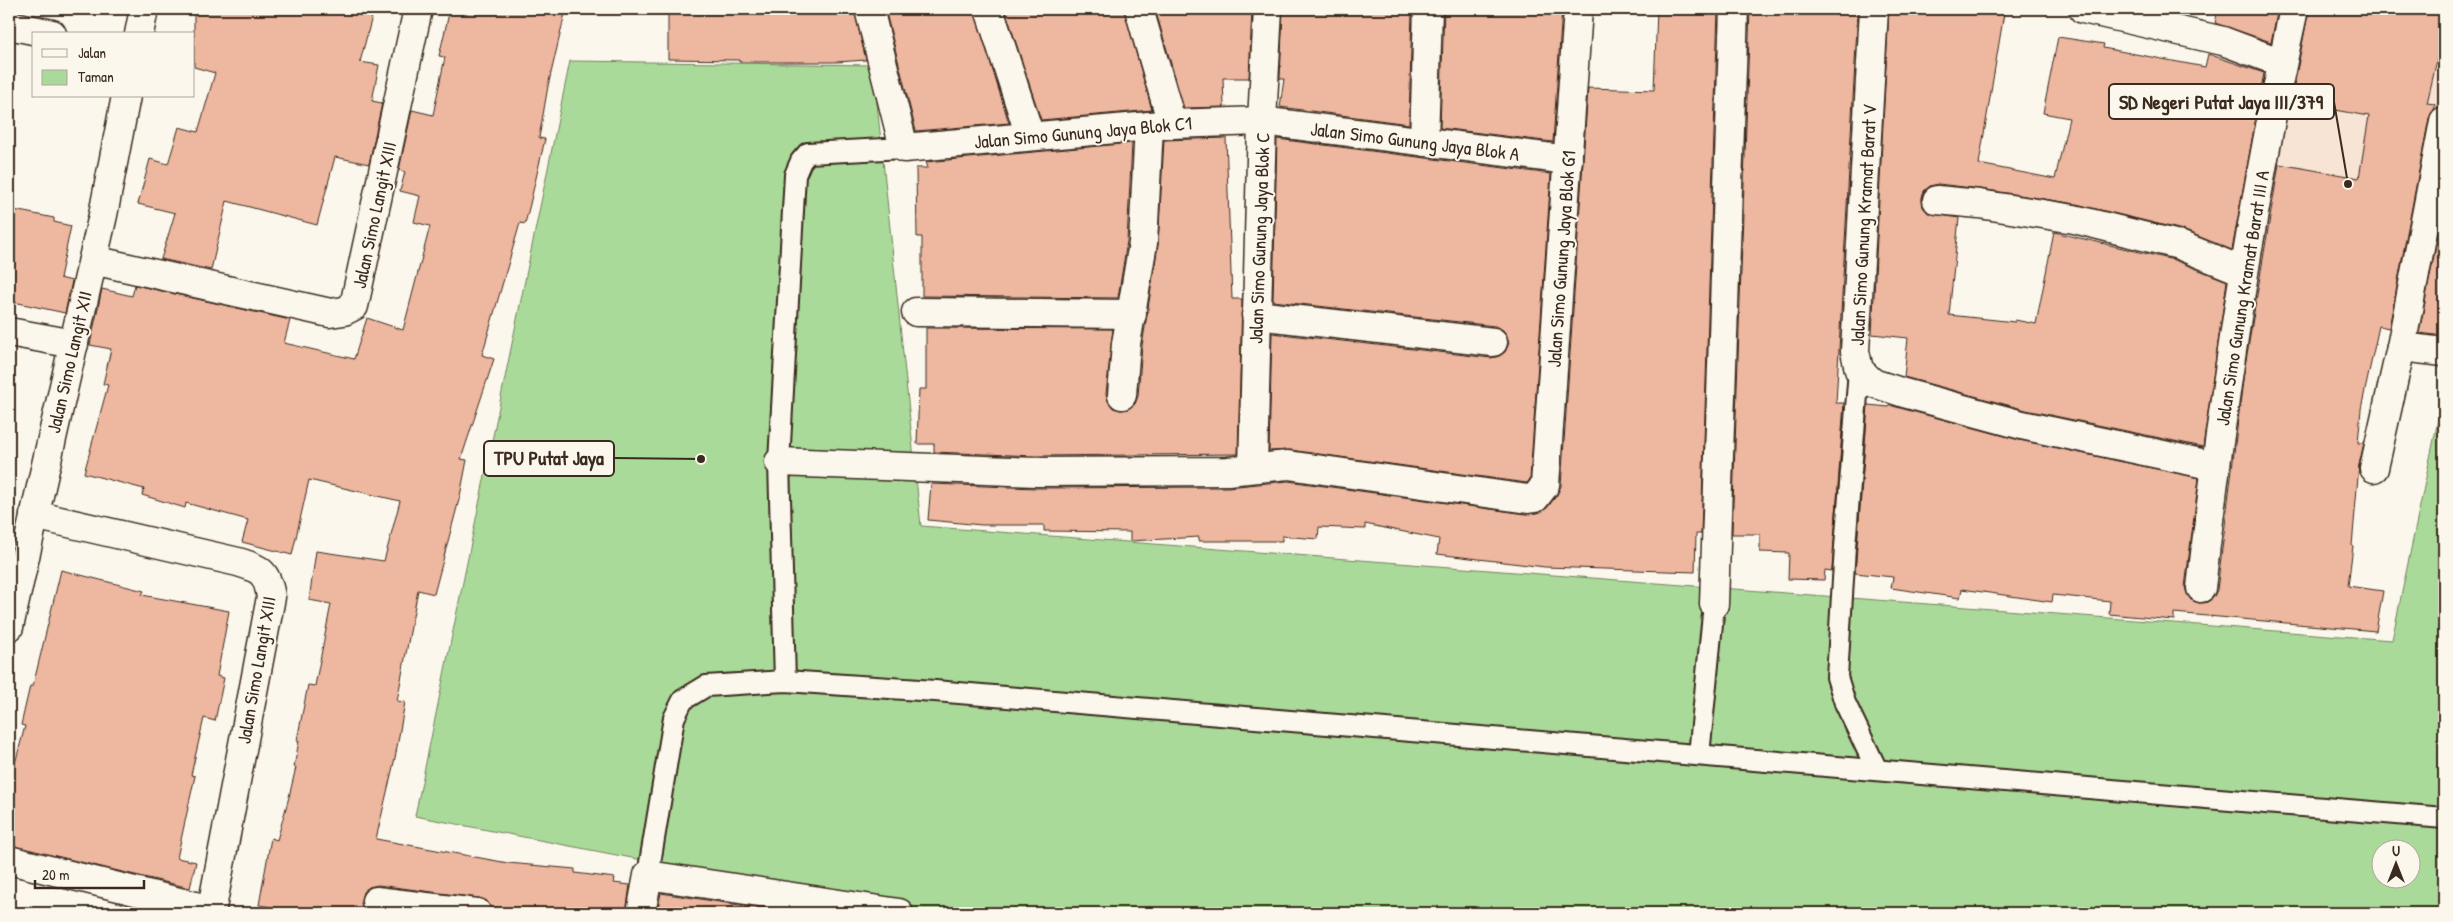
<svg xmlns="http://www.w3.org/2000/svg" width="2453" height="922" font-family="'Patrick Hand',sans-serif">
	<style>
		.built { fill: #f7e4d5 }
		.green { fill: #aada9a; stroke: #72825c; fill-rule: evenodd }
		.building { fill: #edb7a0; stroke: #3b2a1e }
		.lines { fill: none; stroke-linecap: round; stroke-linejoin: round }
		.lane-casing { stroke: #3b2a1e; stroke-width: 24 }
		.street-casing { stroke: #3b2a1e; stroke-width: 31 }
		.lane { stroke: #fbf7ec; stroke-width: 20 }
		.street { stroke: #fbf7ec; stroke-width: 28 }
		.labels { text-anchor: middle; stroke-width: 4; stroke-linejoin: round; paint-order: stroke }
		.street-label { font-size: 19px; fill: #3b2a1e; stroke: #fbf7ec }
		.leader { fill: none; stroke: #3b2a1e; stroke-width: 2 }
		.callout-dot { fill: #3b2a1e; stroke: #fbf7ec; stroke-width: 2 }
		.callout { fill: #fbf7ec; stroke: #3b2a1e; stroke-width: 2 }
		.callout-label { font-size: 20px; text-anchor: middle; font-weight: bold; fill: #3b2a1e }
	</style>
	<rect width="100%" height="100%" fill="#fbf7ec"/>
	<filter id="ink" filterUnits="userSpaceOnUse"><feTurbulence type="fractalNoise" baseFrequency=".02" numOctaves="2"/><feDisplacementMap in="SourceGraphic" scale="10" xChannelSelector="R" yChannelSelector="G"/><feConvolveMatrix kernelMatrix="1 2 1 2 8 2 1 2 1" color-interpolation-filters="sRGB"/></filter>
	<g filter="url(#ink)">
		<polygon class="built" points="2292,49 2444,75 2444,104 2408,285 2254,264"/>
		<path class="green" d="M 570,61 L 873,65 L 921,526 L 2392,640 L 2444,391 L 2444,913 L 916,913 L 415,816 ZM 2380,850 L 2410,850 L 2410,880 L 2380,880 Z"/>
		<g class="building">
			<polygon points="194,9 374,9 360,62 379,65 372,101 382,103 369,164 335,157 317,225 227,201 211,270 161,259 175,213 138,204 150,159 168,164 179,127 198,132 215,73 194,67"/>
			<polygon points="450,9 566,9 548,86 539,138 545,139 530,204 525,224 520,223 482,355 494,359 461,459 467,460 460,496 434,594 418,590 397,701 405,702 395,758 376,839 508,863 575,869 575,873 615,878 614,883 630,885 626,913 492,913 487,901 479,898 378,885 369,887 363,892 361,899 362,907 366,913 277,913 278,908 259,905 271,838 277,840 289,797 296,767 294,767 299,741 297,740 308,685 315,686 331,604 309,600 316,551 384,561 400,501 309,480 292,555 242,542 248,520 186,503 185,508 142,495 144,489 84,473 108,385 103,384 111,349 90,345 102,289 132,296 135,285 290,320 284,343 354,359 367,318 403,330 430,226 414,222 420,196 400,191 405,172 399,170 412,110 433,115 445,57 439,56"/>
			<polygon points="668,9 854,9 866,60 837,62 739,62 739,60 668,59"/>
			<polygon points="885,9 974,9 1009,123 916,131"/>
			<polygon points="1005,9 1124,9 1152,110 1041,120"/>
			<polygon points="1155,9 1252,9 1249,78 1223,78 1224,107 1184,108"/>
			<polygon points="1283,9 1412,9 1409,124 1280,107 1284,79 1280,79"/>
			<polygon points="1444,9 1504,11 1505,9 1562,9 1553,142 1440,128"/>
			<polygon points="1657,9 1718,9 1701,534 1696,534 1695,572 1545,567 1437,554 1439,539 1365,524 1365,529 1319,527 1318,539 1282,536 1282,541 1199,541 1199,537 1130,541 1130,532 1044,531 1044,525 982,525 928,520 931,484 1036,488 1228,487 1288,481 1526,514 1537,513 1547,508 1557,495 1561,486 1588,88 1654,90"/>
			<polygon points="1750,9 1858,9 1836,403 1844,403 1832,571 1825,570 1824,580 1788,579 1789,553 1760,552 1760,534 1732,534"/>
			<polygon points="1889,9 1960,9 2004,13 1979,164 2055,179 2069,118 2043,113 2058,37 2104,44 2103,48 2205,67 2208,54 2264,73 2232,250 2183,230 2076,204 1981,189 1938,184 1930,186 1924,191 1922,198 1923,207 1928,213 1959,218 1949,315 2015,322 2015,320 2036,324 2054,232 2174,260 2227,281 2203,447 2026,410 1904,377 1908,338 1872,334"/>
			<polygon points="2218,9 2278,9 2271,42 2215,23"/>
			<polygon points="2309,9 2444,9 2444,30 2427,103 2435,104 2434,110 2429,118 2389,328 2379,326 2361,409 2358,443 2364,443 2359,465 2352,546 2353,546 2348,586 2383,591 2376,631 2174,613 2174,620 2109,614 2110,601 2053,595 2052,602 1962,589 1960,598 1891,588 1893,577 1855,573 1868,405 1889,407 1889,405 2019,440 2199,478 2185,587 2187,594 2191,600 2199,603 2207,602 2213,598 2217,590 2244,372 2279,164 2359,178 2369,116 2291,102"/>
			<polygon points="1226,138 1232,299 1242,299 1238,454 1036,456 934,452 934,444 917,444 919,389 926,389 926,328 1113,329 1106,394 1108,401 1113,408 1120,410 1128,409 1135,404 1138,396 1142,346 1158,245 1164,140"/>
			<polygon points="1277,139 1551,174 1530,479 1527,483 1290,450 1269,451 1272,333 1491,358 1499,356 1505,352 1509,343 1507,336 1503,330 1495,326 1273,301"/>
			<polygon points="1132,143 1127,241 1118,298 922,296 922,237 917,237 916,168 928,168 926,162"/>
			<polygon points="2444,204 2444,336 2419,333"/>
			<polygon points="9,209 54,218 54,222 71,226 60,278 72,281 65,313 9,301"/>
			<polygon points="61,570 144,591 142,595 229,611 217,676 224,678 215,721 204,718 191,775 195,776 177,858 196,862 190,888 9,845 9,786 25,726 21,725 30,686 33,686"/>
			<polygon points="661,893 752,907 757,908 756,913 657,913"/>
		</g>
		<g class="lines">
			<g class="lane-casing">
				<g id="lane">
					<polyline points="1859,370 1845,547 1837,677 1845,703 1877,770"/>
					<polyline points="785,681 779,462 795,175 801,161 808,153 904,148"/>
					<polyline points="1699,755 1714,604"/>
					<polyline points="648,875 674,718 683,700 706,686 785,681 935,691 2444,818"/>
				</g>
			</g>
			<g class="street-casing">
				<g id="street">
					<polyline points="869,9 904,148 1172,124 1262,121 1568,160"/>
					<polyline points="989,9 1030,136"/>
					<polyline points="1139,9 1172,124"/>
					<polyline points="1874,9 1855,351 1859,370 1873,383 1904,393 2022,425 2215,466"/>
					<polyline points="2083,9 2223,41 2282,63"/>
					<polyline points="9,25 52,34"/>
					<polyline points="139,34 144,9"/>
					<polyline points="1424,142 1428,9"/>
					<polyline points="1937,200 1979,204 2074,219 2179,245 2243,271"/>
					<polyline points="93,260 330,313 344,311 354,306 418,9"/>
					<polyline points="916,312 1132,314"/>
					<polyline points="1256,315 1493,342"/>
					<polyline points="9,332 74,344"/>
					<polyline points="2401,347 2444,352"/>
					<polyline points="1122,395 1126,344 1143,243 1149,126"/>
					<polyline points="779,462 1036,472 1228,471 1288,465 1528,499 1535,498 1545,485 1578,9"/>
					<polyline points="1253,468 1262,121 1268,9"/>
					<polyline points="2374,468 2401,347 2444,121"/>
					<path d="M 34,515 L 238,562 C 261,569 267,572 271,597 L 211,913"/>
					<path d="M 2201,588 C 2223,394 2252,200 2294,9"/>
					<polyline points="1714,604 1734,9"/>
					<polyline points="9,627 103,215 126,96"/>
					<polyline points="9,860 212,910"/>
					<polyline points="376,901 477,913"/>
					<polyline points="641,913 648,875 899,913"/>
				</g>
			</g>
			<use href="#lane" class="lane"/>
			<use href="#street" class="street"/>
		</g>
	</g>
	<g class="labels">
		<g class="street-label">
			<text transform="translate(1083 132) rotate(-5)" y="7">Jalan Simo Gunung Jaya Blok C1</text>
			<text transform="translate(1415 141) rotate(7)" y="7">Jalan Simo Gunung Jaya Blok A</text>
			<text transform="translate(374 215) rotate(-78)" y="7">Jalan Simo Langit XIII</text>
			<text transform="translate(1863 225) rotate(-87)" y="7">Jalan Simo Gunung Kramat Barat V</text>
			<text transform="translate(1259 238) rotate(-88)" y="7">Jalan Simo Gunung Jaya Blok C</text>
			<text transform="translate(1561 259) rotate(-86)" y="7">Jalan Simo Gunung Jaya Blok G1</text>
			<text transform="translate(2242 298) rotate(-81)" y="7">Jalan Simo Gunung Kramat Barat III A</text>
			<text transform="translate(69 362) rotate(-77)" y="7">Jalan Simo Langit XII</text>
			<text transform="translate(256 670) rotate(-80)" y="7">Jalan Simo Langit XIII</text>
		</g>
	</g>
	<path class="leader" d="M2348 184L2334 102M701 459L614 458"/>
	<g class="callout-dot">
		<circle cx="2348" cy="184" r="5"/>
		<circle cx="701" cy="459" r="5"/>
	</g>
	<g class="callout">
		<rect x="2109" y="84" width="225" height="35" rx="5"/>
		<rect x="484" y="441" width="130" height="35" rx="5"/>
	</g>
	<g class="callout-label">
		<text x="2221" y="109">SD Negeri Putat Jaya III/379</text>
		<text x="549" y="465">TPU Putat Jaya</text>
	</g>
	<rect width="2453" height="922" fill="none" stroke="#fbf7ec" stroke-width="30"/>
	<rect x="15" y="15" width="2423" height="892" fill="none" stroke="#3b2a1e" stroke-width="2" filter="url(#ink)"/>
	<rect x="32" y="32" width="162" height="65" fill="#fbf7ec" stroke="#aea59a"/>
	<rect x="42" y="49" width="25" height="8" fill="#fbf7ec" stroke="#aea59a"/>
	<text x="78" y="58" font-size="15" fill="#3b2a1e">Jalan</text>
	<rect x="42" y="70" width="25" height="15" fill="#aada9a" stroke="#aea59a"/>
	<text x="78" y="82" font-size="15" fill="#3b2a1e">Taman</text>
	<g transform="translate(2396 864)"><circle r="24" fill="#fbf7ec" stroke="#aea59a"/>
	<path d="M0-4L9 19L0 12L-9 19Z" fill="#3b2a1e"/>
	<text y="-8" font-size="14" font-weight="bold" text-anchor="middle" fill="#3b2a1e">U</text>
	</g>
	<path d="M35 880v8h109v-8" fill="none" stroke="#3b2a1e" stroke-width="2.5"/>
	<text x="42" y="880" font-size="15" fill="#3b2a1e" stroke="#fbf7ec" stroke-width="4" paint-order="stroke">20 m</text>
</svg>
